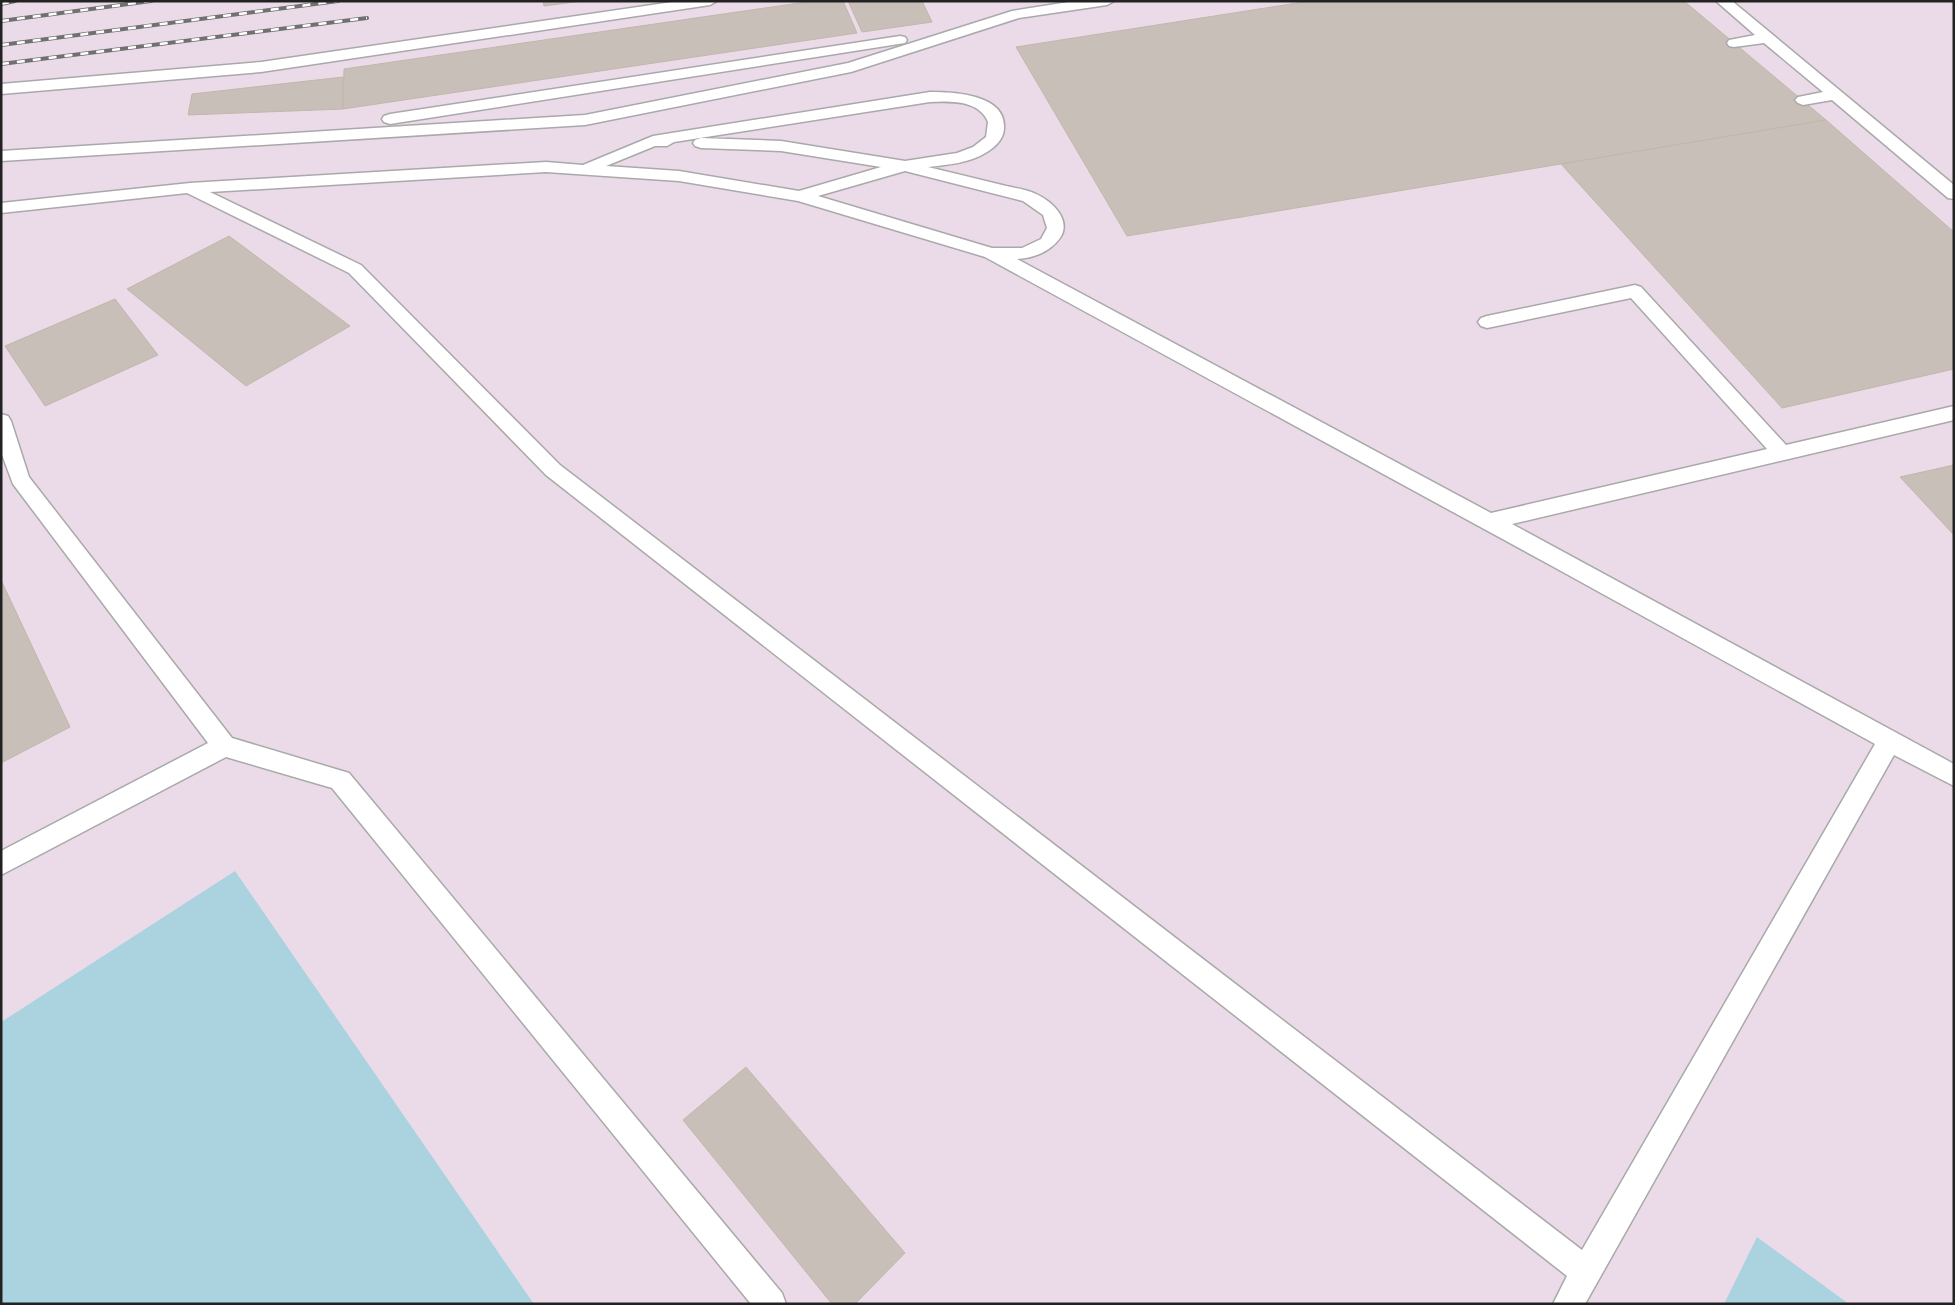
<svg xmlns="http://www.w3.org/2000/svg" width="1955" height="1305" font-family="'Nunito Sans',sans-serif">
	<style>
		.industrial { fill: #ebdbe8 }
		.water { fill: #aad3df }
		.building { fill: #c7bfb8; stroke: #c4b6ab }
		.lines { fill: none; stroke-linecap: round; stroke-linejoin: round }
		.lane-casing { stroke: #a9a9a9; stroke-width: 3 }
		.lane { fill: #fff; fill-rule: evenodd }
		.rail-casing { stroke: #707070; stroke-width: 4 }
		.rail { stroke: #fff; stroke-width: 2.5; stroke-dasharray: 8; stroke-linecap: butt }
	</style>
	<rect width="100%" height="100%" fill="#f2efe9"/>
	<polygon class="industrial" points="1,1 1954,1 1954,1304 534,1304 235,872 1,1022"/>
	<g class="water">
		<polygon points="235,871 534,1304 1,1304 1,1022"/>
		<polygon points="1757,1237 1849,1304 1724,1304"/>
	</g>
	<g class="building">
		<polygon points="543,1 582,1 544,6"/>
		<polygon points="813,1 843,1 857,33 343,109 344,69"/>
		<polygon points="848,1 922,1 932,22 862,32"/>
		<polygon points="1310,1 1684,1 1826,120 1127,236 1016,47"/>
		<polygon points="343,77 343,109 188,115 192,94"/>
		<polygon points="1826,120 1954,232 1954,369 1782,408 1561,164"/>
		<polygon points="229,236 350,326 246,386 127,289"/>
		<polygon points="115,299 158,355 45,406 5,346"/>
		<polygon points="1954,465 1954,534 1953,534 1900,477"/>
		<polygon points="1,580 70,727 1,763"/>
		<polygon points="746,1067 905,1253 855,1304 832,1304 683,1120"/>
	</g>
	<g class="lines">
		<g class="lane-casing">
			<g id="lane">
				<polygon points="679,1 717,1 710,5 261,72 1,94 1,84 261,62"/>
				<polygon points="1075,1 1114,1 1107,5 1019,18 851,72 585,125 1,161 1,151 585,115 848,63 1012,11"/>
				<polygon points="1716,1 1732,1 1954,185 1954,199 1948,198 1832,100 1803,105 1798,103 1795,100 1798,97 1823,92 1764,43 1734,47 1729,46 1727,43 1729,40 1755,35"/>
				<polygon points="900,36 905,37 907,40 905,43 390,124 384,122 382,119 384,116 390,114"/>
				<path d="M 930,92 C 953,92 1006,94 1004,128 C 1004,139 995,147 987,152 C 970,163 947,165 928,167 C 953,173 978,179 1002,185 C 1013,188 1026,189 1036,194 C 1052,201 1072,220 1060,238 C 1050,252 1033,258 1017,259 L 1491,513 L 1767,449 L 1631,298 L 1487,328 L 1481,326 L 1478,322 L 1481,318 L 1487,316 L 1635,285 L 1641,287 L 1786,445 L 1954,406 L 1954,420 L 1512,524 L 1954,764 L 1954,786 L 1894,755 L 1585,1304 L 1553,1304 L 1567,1276 L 546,475 L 349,273 L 187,193 L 1,213 L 1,203 L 190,183 L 546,162 L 583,165 L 653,136 ZM 930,102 C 950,101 979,100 988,122 L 986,137 L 973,147 L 957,153 L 905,161 L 781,141 L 701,138 L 695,140 L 693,143 L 695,146 L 701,148 L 781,151 L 881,167 L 799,191 L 679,171 L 606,166 L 655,146 L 667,146 L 674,142 ZM 905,171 L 1023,201 L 1043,215 L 1047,228 L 1041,239 L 1022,248 L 992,248 L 818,196 ZM 546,172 L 679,181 L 798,201 L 985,257 L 1552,566 L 1875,744 L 1582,1250 L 560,465 L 361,265 L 210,192 Z"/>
				<polygon points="1,414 8,416 11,421 29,477 232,738 349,773 782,1293 786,1304 751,1304 332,788 226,757 1,875 1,851 208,743 13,484 1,452"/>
			</g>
		</g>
		<use href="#lane" class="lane"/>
		<g class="rail-casing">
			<g id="rail">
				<polyline points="1,4 15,1"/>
				<polyline points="1,21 151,1"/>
				<polyline points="1,45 338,1"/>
				<polyline points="1,64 367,18"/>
			</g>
		</g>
		<use href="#rail" class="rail"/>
	</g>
	<rect width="1955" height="1305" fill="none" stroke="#222222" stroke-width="5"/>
</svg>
